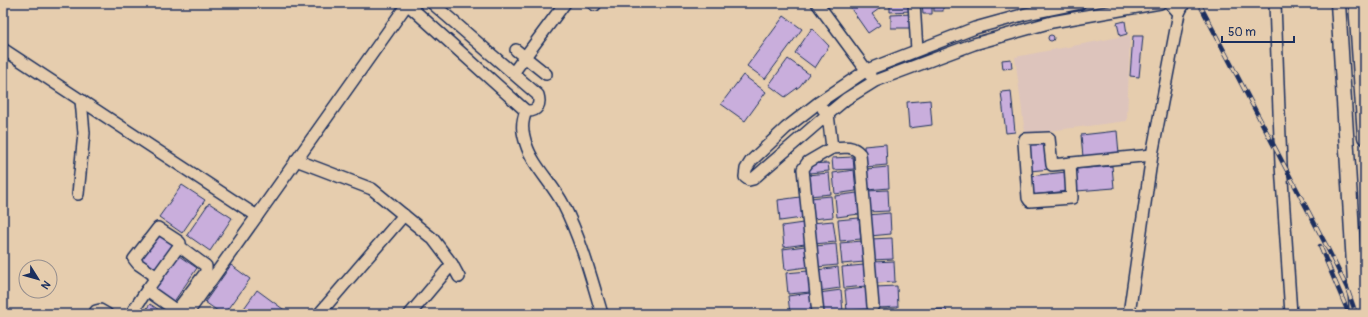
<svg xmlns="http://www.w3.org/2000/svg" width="1368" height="317" font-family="Pangolin,sans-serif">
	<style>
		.built { fill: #ddc4bc }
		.building { fill: #c9aedc; stroke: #1b2f5e }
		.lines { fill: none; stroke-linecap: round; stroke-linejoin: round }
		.minor-casing { stroke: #1b2f5e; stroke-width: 14 }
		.major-casing { stroke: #1b2f5e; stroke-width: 17 }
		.minor { stroke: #e6cdae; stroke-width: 11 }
		.major { stroke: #e6cdae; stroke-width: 14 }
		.rail-casing { stroke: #1b2f5e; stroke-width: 4.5 }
		.rail { stroke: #e6cdae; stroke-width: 3; stroke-dasharray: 9; stroke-linecap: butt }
	</style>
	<rect width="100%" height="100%" fill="#e6cdae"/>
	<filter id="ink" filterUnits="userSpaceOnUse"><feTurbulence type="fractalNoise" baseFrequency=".025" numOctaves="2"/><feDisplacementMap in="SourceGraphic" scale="8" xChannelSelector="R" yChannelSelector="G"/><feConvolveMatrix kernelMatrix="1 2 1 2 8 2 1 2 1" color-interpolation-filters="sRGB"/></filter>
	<g filter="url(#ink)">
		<polygon class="built" points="1130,35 1127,121 1025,134 1015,57"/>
		<g class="building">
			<polygon points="847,3 879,3 879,9 872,14 880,25 868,33"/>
			<polygon points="910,3 910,11 890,12 890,4"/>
			<polygon points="922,3 932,3 932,14 923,14"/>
			<rect x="934" y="3" width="9" height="8"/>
			<polygon points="911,14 911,28 891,28 891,15"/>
			<polygon points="784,16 802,29 765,79 747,66"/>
			<polygon points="1125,21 1127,34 1120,36 1117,23"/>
			<polygon points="812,28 829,46 815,68 795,53"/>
			<circle cx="1051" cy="38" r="3"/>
			<polygon points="1133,36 1143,36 1139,77 1130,76"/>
			<polygon points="788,59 809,74 800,86 785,97 769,85"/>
			<polygon points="1011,59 1012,68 1003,69 1002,60"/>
			<polygon points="743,75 766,92 745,121 721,104"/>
			<polygon points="1011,91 1015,132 1006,133 1001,92"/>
			<polygon points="930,100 932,125 909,128 907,102"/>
			<polygon points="1117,131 1119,154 1083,157 1081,135"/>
			<polygon points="1048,138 1050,169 1030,171 1028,140"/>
			<polygon points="886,144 887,165 865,167 864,146"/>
			<polygon points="853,157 854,169 833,170 832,158"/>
			<polygon points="828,163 829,171 809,173 808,164"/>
			<polygon points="1112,166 1114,188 1077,191 1075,169"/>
			<polygon points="888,167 889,188 867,190 866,169"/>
			<polygon points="854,170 856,191 835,194 833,173"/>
			<polygon points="1066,172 1068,191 1032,195 1030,176"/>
			<polygon points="829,173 831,194 809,196 807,175"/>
			<polygon points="182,185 205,200 182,233 159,217"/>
			<polygon points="888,190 889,211 868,212 867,191"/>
			<polygon points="857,193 859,214 837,217 835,196"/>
			<polygon points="831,196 833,217 812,219 810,198"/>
			<polygon points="800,197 802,218 780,221 778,200"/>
			<polygon points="209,203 232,218 210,251 187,235"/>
			<polygon points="890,213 891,234 870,236 868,215"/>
			<polygon points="859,218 861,239 840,241 838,220"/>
			<polygon points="833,221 836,242 814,244 812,223"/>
			<polygon points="803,223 805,244 784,247 782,226"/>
			<polygon points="158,232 176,244 155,273 138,260"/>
			<polygon points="892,238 893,259 872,260 871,239"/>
			<polygon points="862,241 864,262 842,264 840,243"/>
			<polygon points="836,244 838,265 817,267 815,246"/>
			<polygon points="805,246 807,267 785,270 783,249"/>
			<polygon points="179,256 197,268 173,303 155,290"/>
			<polygon points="894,261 895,282 874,283 873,262"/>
			<polygon points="231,265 250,279 225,314 222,314 205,302"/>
			<polygon points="864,265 866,286 844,288 842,267"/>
			<polygon points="838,267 840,288 819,291 817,270"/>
			<polygon points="808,271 810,292 788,294 786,273"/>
			<polygon points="897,286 898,307 877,308 875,287"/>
			<polygon points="866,288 868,309 847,311 845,290"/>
			<polygon points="257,290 287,312 285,314 240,314"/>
			<polygon points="841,290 843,312 821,314 819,293"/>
			<polygon points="810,293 812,314 790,314 788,296"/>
			<polygon points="150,304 165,314 143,314"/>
			<polygon points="946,309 947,314 931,314 930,310"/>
		</g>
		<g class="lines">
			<g class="minor-casing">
				<g id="minor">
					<path d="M 406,3 L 526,111 C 537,112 541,105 538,95 L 432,3"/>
					<polyline points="592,3 595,5"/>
					<polyline points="817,3 870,75"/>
					<polyline points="914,3 917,50"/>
					<polyline points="1080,3 1026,14 975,28 867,70 818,103 786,128 751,161 746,169 745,177 749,180 753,179 828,114 846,99 875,81 974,44 1052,22 1160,3"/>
					<polyline points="1170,3 1179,13"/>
					<polyline points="1275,3 1281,165 1291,314"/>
					<polyline points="3,49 257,216 408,3"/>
					<polyline points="516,50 546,74"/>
					<polyline points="513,73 565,3"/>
					<path d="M 526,111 C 521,124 522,131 526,144 C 533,166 552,183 563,204 C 581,239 591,277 602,314"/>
					<path d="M 832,148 C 843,147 853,145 860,154 L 873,306"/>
					<polyline points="296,160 372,189 433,239 452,264 459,277"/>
					<path d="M 1070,163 L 1072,198 L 1030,201 L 1028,198 L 1024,142 L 1025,139 L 1049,138 L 1052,165 C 1085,162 1119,158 1152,155"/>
					<polyline points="78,194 84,133 81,100"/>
					<polyline points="157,277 138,264 134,259 158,228 178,241 180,243 179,246 147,290 181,314"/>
					<polyline points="94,314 96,311 100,310 107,314"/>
					<polyline points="131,314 147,290"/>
					<polyline points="174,314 206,272 206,266 179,246"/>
					<polyline points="187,314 257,216"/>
					<polyline points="319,314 404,215"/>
					<polyline points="410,314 452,264"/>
					<polyline points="818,314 803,169 808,162 832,148 828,114 823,109"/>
					<polyline points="1129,314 1152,155 1179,13 1184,3"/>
				</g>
			</g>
			<g class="major-casing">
				<g id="major">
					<polyline points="1338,3 1357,314"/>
					<polyline points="1356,3 1365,137"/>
				</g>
			</g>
			<use href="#minor" class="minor"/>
			<use href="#major" class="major"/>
			<g class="rail-casing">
				<g id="rail">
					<polyline points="1199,3 1326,245 1347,288 1356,314"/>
					<polyline points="1320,246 1349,314"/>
				</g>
			</g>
			<use href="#rail" class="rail"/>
		</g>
	</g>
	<rect width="1368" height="317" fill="none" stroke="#e6cdae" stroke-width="16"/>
	<rect x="8" y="8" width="1352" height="301" fill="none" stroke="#1b2f5e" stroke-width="1.5" filter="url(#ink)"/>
	<g transform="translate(38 279) rotate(127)"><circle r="19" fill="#e6cdae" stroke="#958e8e"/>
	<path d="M0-3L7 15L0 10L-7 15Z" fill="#1b2f5e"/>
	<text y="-6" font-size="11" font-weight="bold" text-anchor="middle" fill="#1b2f5e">N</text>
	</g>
	<path d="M1222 36v6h72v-6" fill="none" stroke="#1b2f5e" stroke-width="2"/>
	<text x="1228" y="36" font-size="12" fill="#1b2f5e" stroke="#e6cdae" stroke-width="3" paint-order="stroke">50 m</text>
</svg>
